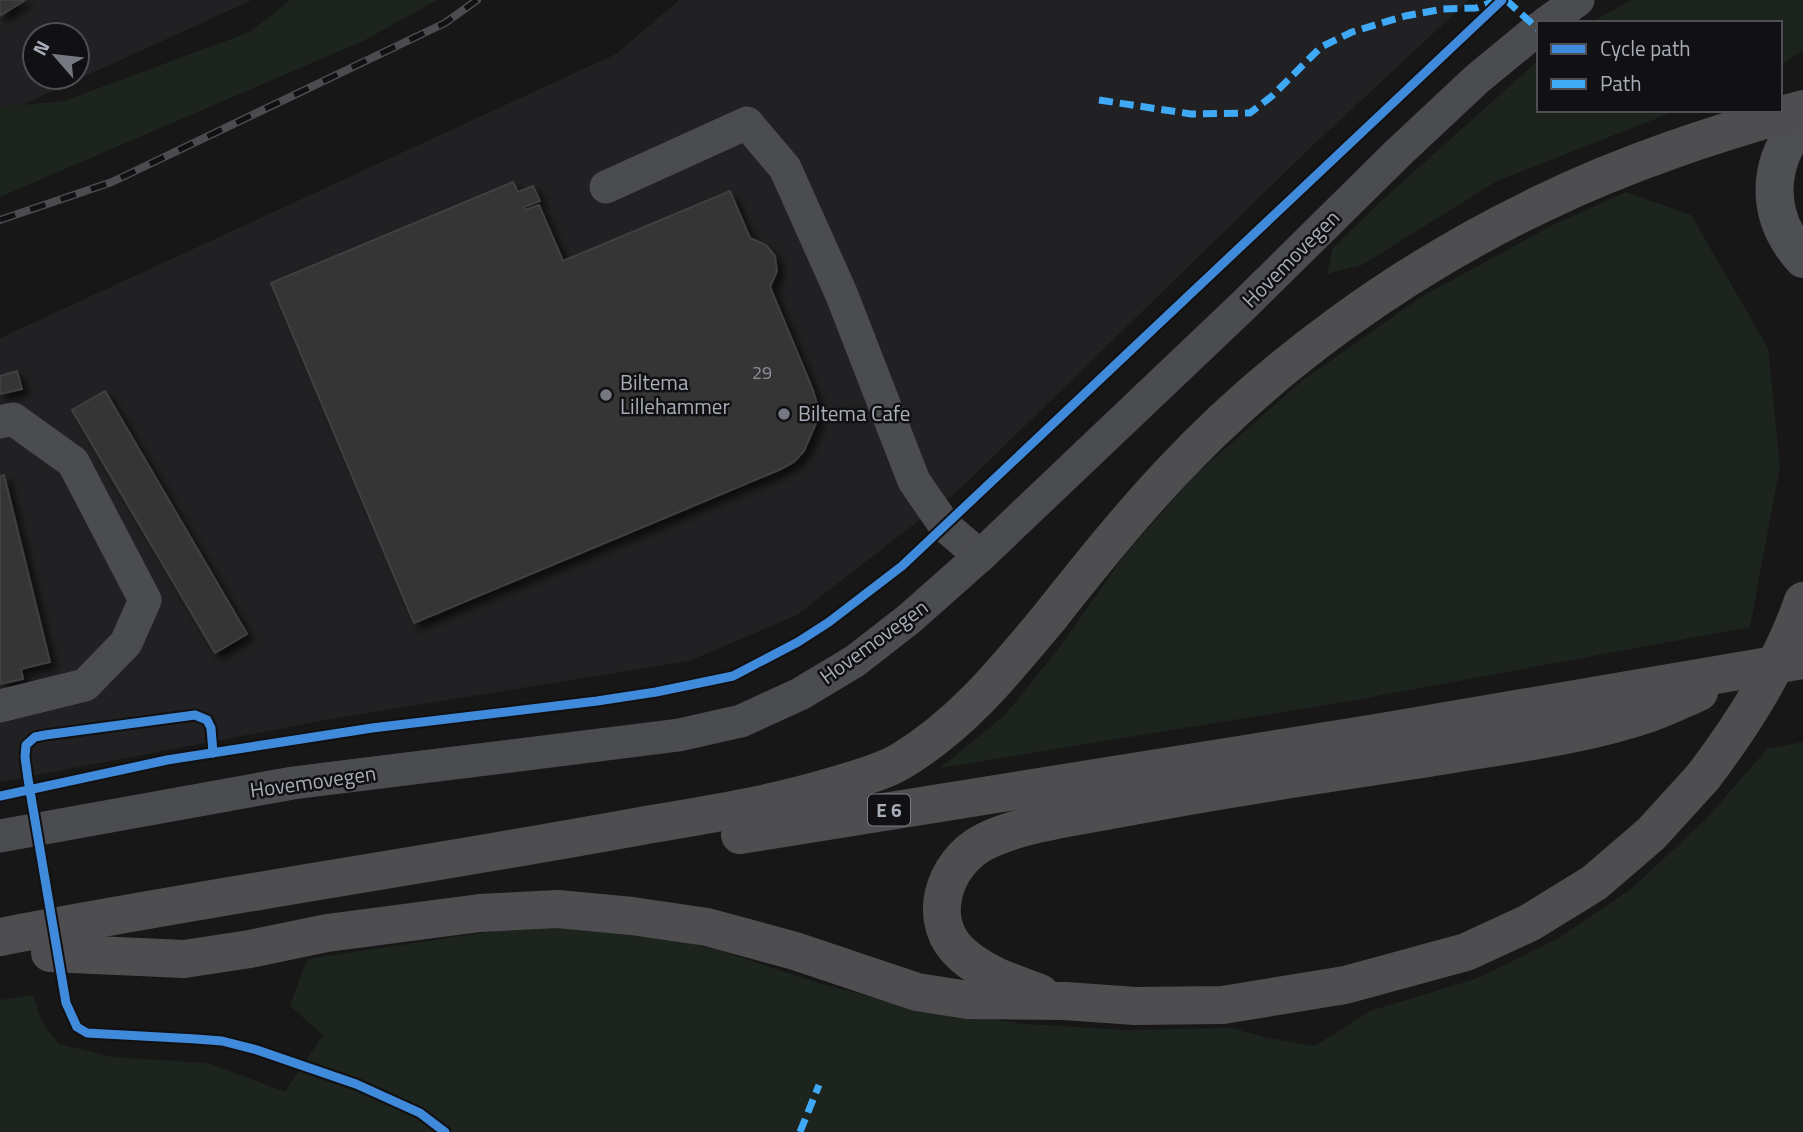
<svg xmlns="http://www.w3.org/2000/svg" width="1803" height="1132" font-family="'Titillium Web',sans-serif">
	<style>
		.built { fill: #212123; fill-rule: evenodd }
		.green { fill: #1d241e }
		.building { fill: #353536; stroke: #3f4043; stroke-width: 2; filter: url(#shadow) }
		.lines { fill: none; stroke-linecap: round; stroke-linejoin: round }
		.minor { stroke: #4b4c50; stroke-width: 33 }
		.major { stroke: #4d4f52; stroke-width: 38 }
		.highway { stroke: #4e4e51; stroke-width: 38 }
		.rail-casing { stroke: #4b4c4f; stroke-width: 8 }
		.rail { stroke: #111113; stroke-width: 5; stroke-dasharray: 16; stroke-linecap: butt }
		.highway-bridge { stroke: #4e4e51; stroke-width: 38 }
		.quiet { stroke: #3fa9f5; stroke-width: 7; stroke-dasharray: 14 7; stroke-linecap: butt }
		.cycleway-casing { stroke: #111113; stroke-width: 13 }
		.cycleway { stroke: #408adc; stroke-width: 9 }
		.poi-dot { fill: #757880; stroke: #111113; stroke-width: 2.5 }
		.labels { text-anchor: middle; stroke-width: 5; stroke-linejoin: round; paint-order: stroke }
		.number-label { font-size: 18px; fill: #8b8f98 }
		.shield { fill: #111113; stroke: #7b7e86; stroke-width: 2 }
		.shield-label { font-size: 19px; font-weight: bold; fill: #a8adb8 }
		.street-label { font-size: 21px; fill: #a8adb8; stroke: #111113 }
		.poi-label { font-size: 21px; fill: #a8adb8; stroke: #111113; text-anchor: start }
	</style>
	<defs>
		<filter id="shadow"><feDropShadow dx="6" dy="6" stdDeviation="3.5" flood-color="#0009"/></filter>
	</defs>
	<rect width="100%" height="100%" fill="#171717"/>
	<g class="built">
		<path d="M 0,0 L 252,0 L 0,115 ZM 35,35 L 77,35 L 77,77 L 35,77 Z"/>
		<polygon points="679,0 1469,0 1308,150 962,487 797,615 689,661 342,717 0,782 0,338 616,54"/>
	</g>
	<g class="green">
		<polygon points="290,0 437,0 365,40 0,197 0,107 64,101 250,32"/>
		<polygon points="1632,0 1803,0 1803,50 1780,66 1780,23 1590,23"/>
		<polygon points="1539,60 1539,110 1678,110 1497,181 1362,265 1327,274 1333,248 1380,202"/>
		<polygon points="1626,192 1691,215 1768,348 1780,466 1750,627 1350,701 940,768 1005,715 1058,649 1124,556 1194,476 1303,380 1421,297 1553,225"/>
		<polygon points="1803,742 1803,1132 0,1132 0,1000 33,995 41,1020 59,1044 113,1057 208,1063 285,1092 323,1035 290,1006 307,959 494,931 597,924 649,933 721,951 809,980 914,1009 1026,1024 1125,1030 1232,1028 1263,1037 1315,1046 1370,1011 1478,978 1557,939 1631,889 1707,818 1767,749"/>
	</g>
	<g class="building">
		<polygon points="0,0 25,0 0,16"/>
		<polygon points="513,182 518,192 533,186 540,201 524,207 525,210 539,205 563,261 730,191 750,238 766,245 775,256 777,271 770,287 813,390 817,404 817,421 804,451 794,462 779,470 414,623 271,283"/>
		<polygon points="17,371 22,389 0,394 0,376"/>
		<polygon points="105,391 247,634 215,653 72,410"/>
		<polygon points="4,475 50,662 21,669 23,679 0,684 0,476"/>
	</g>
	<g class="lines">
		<g class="minor">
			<polyline points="1546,23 1578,0"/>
			<polyline points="606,187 747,123 785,168 841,293 914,481 945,526 980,556"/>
			<polyline points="0,422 13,419 73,462 145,600 126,643 85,685 0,706"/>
			<polyline points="0,836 293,783 679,735 741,721 800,694 855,661 909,619 980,556 1244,305 1398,153 1477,79 1539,28"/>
		</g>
		<path class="major" d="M 1803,120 C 1765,164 1765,216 1803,259"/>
		<g class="highway">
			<polyline points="740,835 1376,733 1803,660"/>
			<path d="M 0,937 C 213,896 428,865 641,826 C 706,815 770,805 833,786 C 855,779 881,773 901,761 C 961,725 1004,672 1048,619 C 1087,570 1125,522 1168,476 C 1272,364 1403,270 1541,204 C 1625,163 1714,134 1803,109"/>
			<polyline points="50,953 184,959 250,949 327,933 480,913 558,909 632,916 707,927 795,951 917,992 968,1000 1065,1001 1135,1006 1223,1005 1345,985 1466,952 1529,923 1594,883 1651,834 1703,777"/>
			<path d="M 1040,993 C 1013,983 986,975 964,956 C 924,923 943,863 984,842 C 1022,822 1095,814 1139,805 C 1243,785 1348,771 1453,754 C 1519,743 1586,735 1650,713 C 1667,707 1683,699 1699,692"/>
		</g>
		<g class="rail-casing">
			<polyline id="rail" points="0,220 112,182 445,23 477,0"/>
		</g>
		<use href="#rail" class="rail"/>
		<path class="highway-bridge" d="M 1703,777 C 1744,723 1781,665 1803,601"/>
		<g class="quiet">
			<polyline points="1506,0 1538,29"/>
			<polyline points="1099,100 1191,114 1250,113 1272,96 1321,47 1352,32 1405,16 1443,9 1476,8 1495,1"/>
			<polyline points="800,1132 819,1085"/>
		</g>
		<g class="cycleway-casing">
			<g id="cycleway">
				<polyline points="213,753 211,728 207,720 195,715 45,735 35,737 26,745 25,757 28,779 66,1003 77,1027 87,1033 196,1039 222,1041 257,1050 356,1084 420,1113 445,1132"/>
				<polyline points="0,796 167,760 372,728 597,701 656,692 733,676 798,642 829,622 902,566 1502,0"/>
			</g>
		</g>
		<use href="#cycleway" class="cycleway"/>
	</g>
	<g class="poi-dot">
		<circle cx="606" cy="395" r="7"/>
		<circle cx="784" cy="414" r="7"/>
	</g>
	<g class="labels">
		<g class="number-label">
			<text x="762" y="379">29</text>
		</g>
		<rect class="shield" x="868" y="794.5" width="42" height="31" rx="5"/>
		<g class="shield-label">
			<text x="889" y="817">E 6</text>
		</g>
		<g class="street-label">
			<text transform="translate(1291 259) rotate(-45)" y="7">Hovemovegen</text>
			<text transform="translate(874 642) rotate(-36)" y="7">Hovemovegen</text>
			<text transform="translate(313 782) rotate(-8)" y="7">Hovemovegen</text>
		</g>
		<g class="poi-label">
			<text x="620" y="390">Biltema<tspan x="620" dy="24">Lillehammer</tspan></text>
			<text x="798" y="421">Biltema Cafe</text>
		</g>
	</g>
	<rect x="1537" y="21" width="245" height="91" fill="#111113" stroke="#4d4f55" stroke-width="2"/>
	<rect x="1551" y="44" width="35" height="10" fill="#408adc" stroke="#4d4f55" stroke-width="2"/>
	<text x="1600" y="56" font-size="21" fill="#a8adb8">Cycle path</text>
	<rect x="1551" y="79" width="35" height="10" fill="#3fa9f5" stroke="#4d4f55" stroke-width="2"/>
	<text x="1600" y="91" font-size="21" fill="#a8adb8">Path</text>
	<g transform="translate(56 56) rotate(298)"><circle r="33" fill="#111113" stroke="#4d4f55" stroke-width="2"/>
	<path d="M0-5L12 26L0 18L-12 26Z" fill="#757880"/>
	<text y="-10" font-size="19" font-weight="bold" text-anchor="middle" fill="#a8adb8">N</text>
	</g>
</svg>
